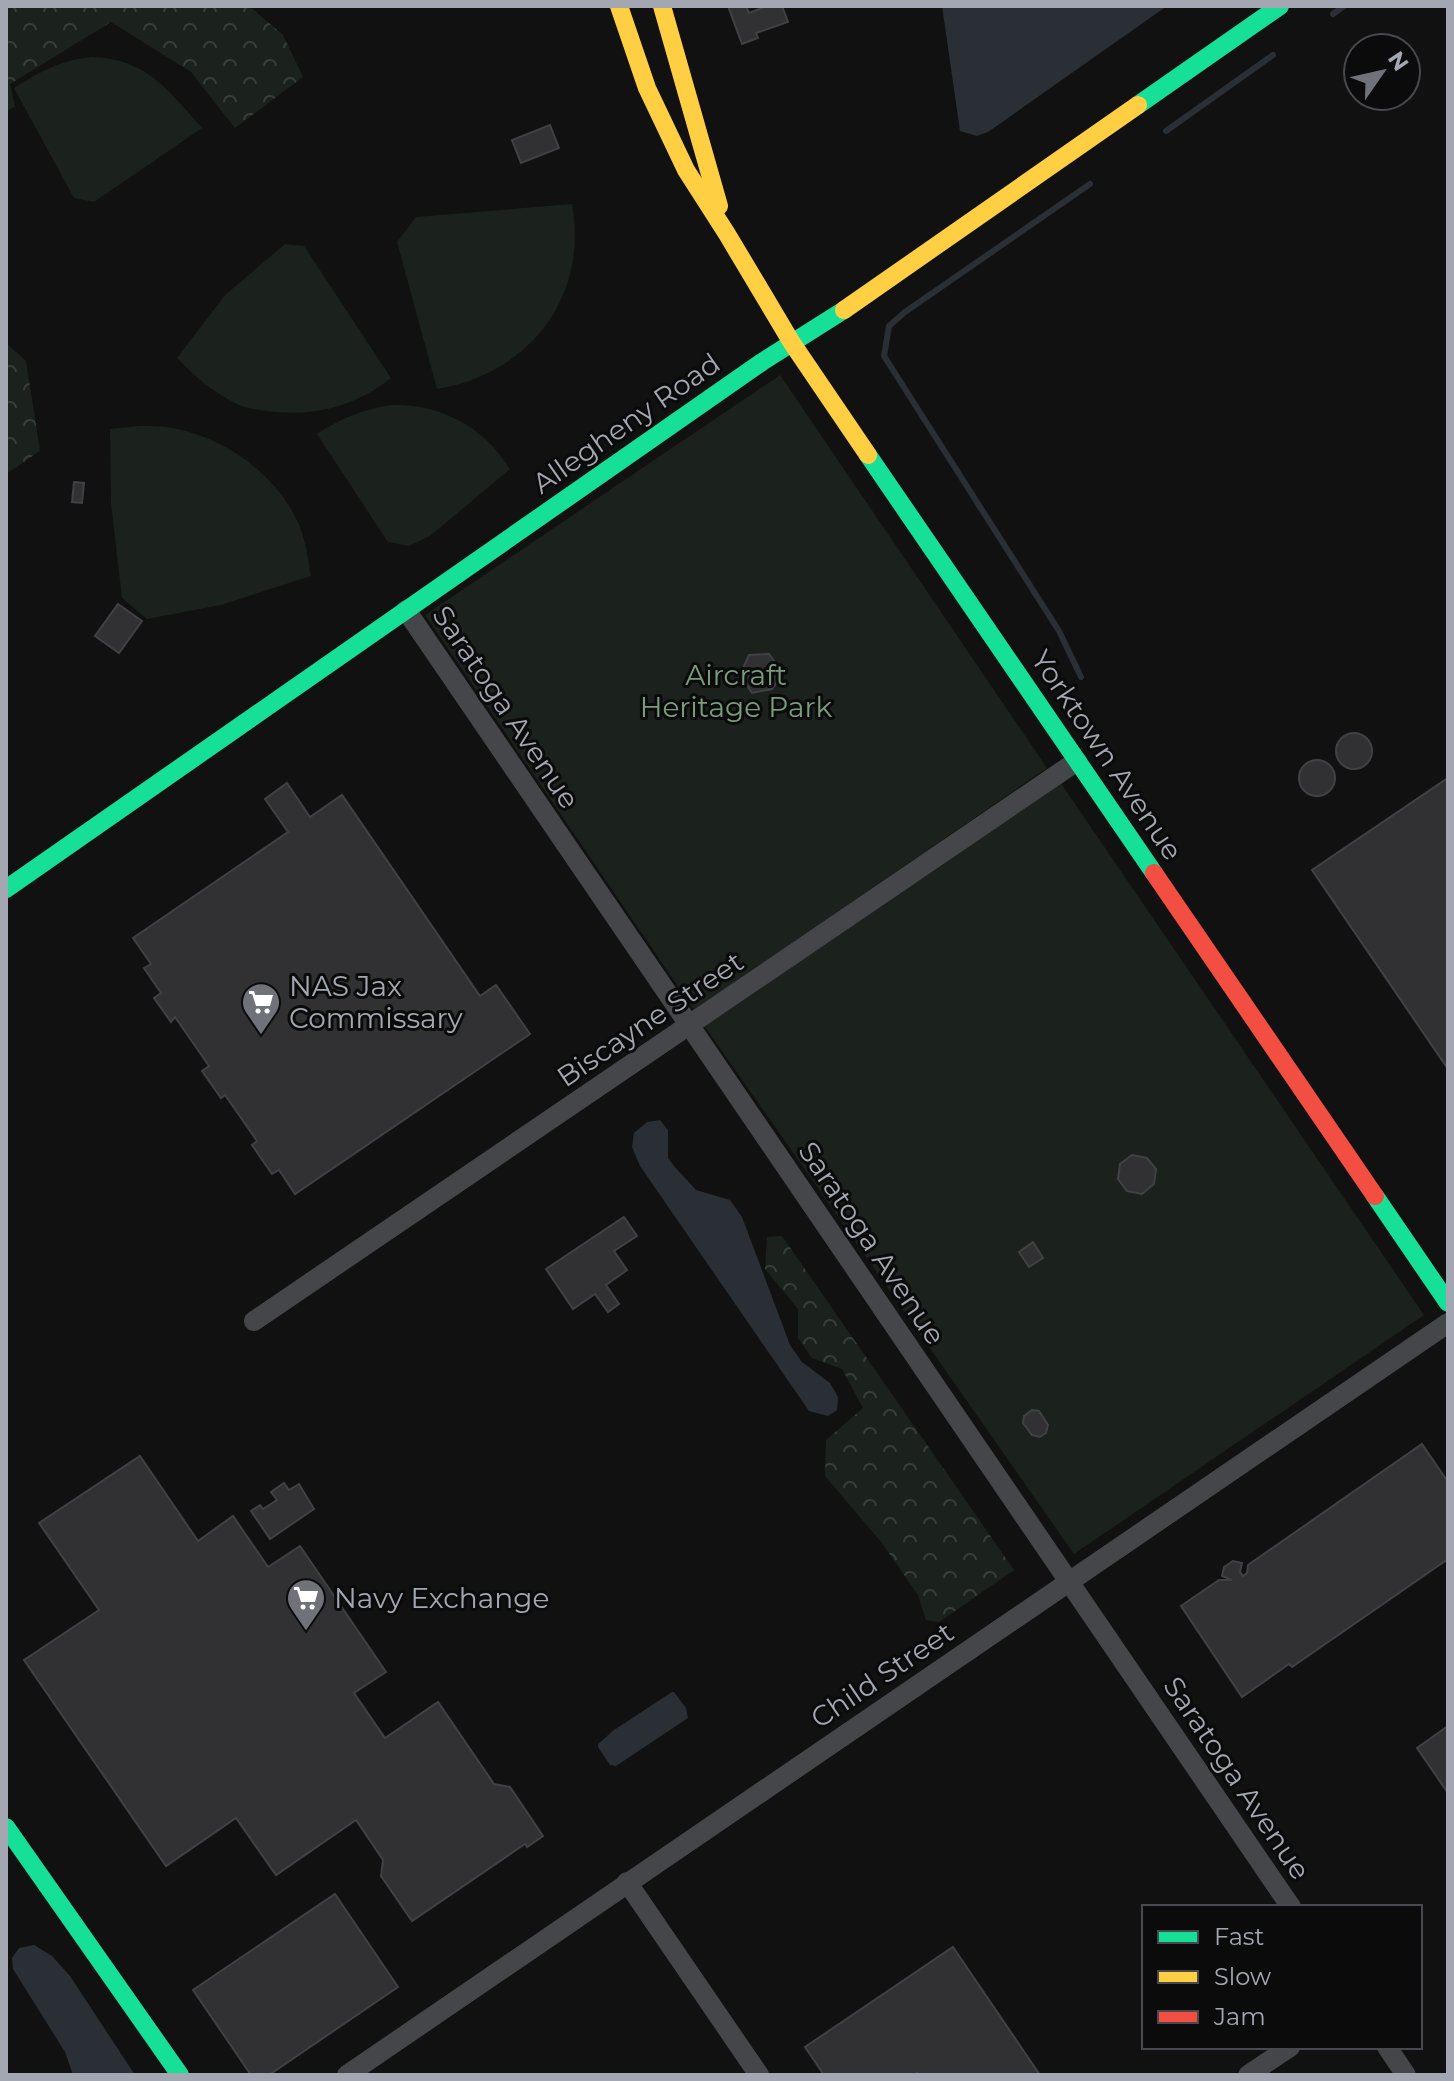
<svg xmlns="http://www.w3.org/2000/svg" width="1454" height="2081" font-family="Montserrat,sans-serif">
	<style>
		.green { fill: #1b211c }
		.forest { fill: url(#forest-crowns) }
		.water { fill: #292f35 }
		.lines { fill: none; stroke-linecap: round; stroke-linejoin: round }
		.stream { stroke: #292f35; stroke-width: 6 }
		.building { fill: #313133; stroke: #404144; stroke-width: 2 }
		.street { stroke: #45464a; stroke-width: 20 }
		.fast { stroke: #16e098; stroke-width: 18 }
		.slow { stroke: #ffcf43; stroke-width: 18 }
		.jam { stroke: #f24e42; stroke-width: 18 }
		.labels { text-anchor: middle; stroke-width: 6; stroke-linejoin: round; paint-order: stroke }
		.street-label { font-size: 28px; fill: #a2a7b1; stroke: #0b0b0c }
		.park-label { font-size: 28px; fill: #7a9c7d; stroke: #0b0b0c }
		.poi-label { font-size: 28px; fill: #a2a7b1; stroke: #0b0b0c; text-anchor: start }
	</style>
	<defs>
		<pattern id="forest-crowns" width="20" height="18" patternUnits="userSpaceOnUse" patternTransform="scale(2)"><rect width="20" height="18" fill="#1b211c"/><path d="M2 6a3 3 0 1 1 6 0M12 15a3 3 0 1 1 6 0" fill="none" stroke="#393e3b"/></pattern>
	</defs>
	<rect width="100%" height="100%" fill="#111"/>
	<g class="green">
		<path d="M 92,57 C 147,59 168,90 202,128 L 94,202 L 74,198 L 14,88 C 39,72 61,60 92,57 Z"/>
		<path d="M 572,204 C 589,297 529,374 437,389 L 397,242 L 416,217 Z"/>
		<path d="M 285,244 L 304,246 L 391,378 C 355,407 313,417 267,411 C 257,409 246,409 237,404 C 214,393 194,376 177,358 L 225,295 Z"/>
		<polygon points="780,375 1047,768 694,1010 425,615"/>
		<path d="M 392,405 C 431,404 469,419 495,449 C 501,455 505,463 510,469 L 430,536 L 409,546 L 388,542 L 317,434 C 341,418 364,409 392,405 Z"/>
		<path d="M 139,426 C 152,426 165,426 177,429 C 228,439 280,478 300,527 C 306,543 308,559 311,576 L 221,605 L 147,619 L 122,598 L 111,503 L 110,429 Z"/>
		<polygon points="1058,779 1424,1315 1074,1554 703,1024"/>
	</g>
	<g class="forest">
		<polygon points="6,6 249,6 283,35 303,77 235,128 191,72 111,22 10,84 15,106 6,112"/>
		<polygon points="6,343 26,361 40,451 6,474"/>
		<polygon points="782,1236 1014,1570 939,1622 926,1620 918,1595 882,1543 825,1476 826,1440 863,1408 842,1369 812,1358 798,1338 798,1309 765,1269 767,1237"/>
	</g>
	<g class="water">
		<polygon points="942,6 1167,6 988,132 977,136 960,131"/>
		<polygon points="660,1120 668,1130 668,1158 674,1166 696,1190 730,1200 742,1217 790,1345 802,1362 830,1383 838,1397 837,1410 828,1416 809,1411 640,1166 632,1147 634,1133 647,1122"/>
		<polygon points="672,1692 674,1692 686,1708 688,1718 616,1766 610,1765 598,1747 598,1744 614,1730"/>
		<polygon points="34,1945 52,1956 70,1976 135,2075 73,2075 65,2052 13,1969 12,1958 19,1948"/>
	</g>
	<g class="lines">
		<g class="stream">
			<polyline points="1333,14 1344,6"/>
			<polyline points="1166,131 1273,55"/>
			<polyline points="1081,677 1059,631 884,356 889,326 905,312 1090,184"/>
		</g>
	</g>
	<g class="building">
		<polygon points="728,6 746,6 749,13 767,6 782,6 788,22 756,33 758,38 742,44"/>
		<polygon points="550,125 559,148 521,163 512,140"/>
		<polygon points="74,482 84,483 82,503 72,502"/>
		<polygon points="118,604 142,621 119,653 95,636"/>
		<polygon points="769,654 783,673 772,689 752,693 740,675 749,655"/>
		<circle cx="1354" cy="751" r="18"/>
		<circle cx="1317" cy="778" r="18"/>
		<polygon points="1448,778 1448,1069 1312,870"/>
		<polygon points="287,783 310,817 342,795 480,996 496,985 530,1034 295,1194 279,1170 272,1174 252,1145 257,1141 225,1095 221,1098 202,1071 209,1066 175,1017 171,1022 154,998 161,993 144,968 151,964 133,938 288,832 265,799"/>
		<polygon points="1132,1155 1147,1158 1156,1169 1154,1184 1142,1194 1127,1191 1118,1179 1120,1164"/>
		<polygon points="624,1217 637,1236 614,1251 627,1270 606,1285 619,1304 608,1312 595,1294 573,1309 546,1269"/>
		<polygon points="1033,1242 1043,1258 1029,1267 1019,1252"/>
		<polygon points="1032,1410 1039,1411 1048,1425 1046,1433 1040,1437 1032,1435 1023,1423 1024,1416"/>
		<polygon points="1422,1444 1448,1482 1448,1559 1292,1667 1289,1664 1242,1697 1181,1606 1219,1580 1232,1580 1222,1576 1224,1567 1233,1561 1242,1563 1240,1572 1243,1576 1247,1573 1248,1565"/>
		<polygon points="140,1456 198,1541 233,1516 268,1567 300,1546 386,1672 354,1693 385,1738 438,1702 494,1784 510,1787 543,1836 527,1847 525,1844 412,1921 381,1876 383,1860 356,1820 276,1875 236,1818 166,1866 24,1660 99,1610 39,1523"/>
		<polygon points="284,1483 289,1490 299,1484 314,1509 270,1539 251,1511 260,1505 263,1509 277,1500 271,1492"/>
		<polygon points="1448,1726 1448,1793 1417,1748"/>
		<polygon points="335,1894 398,1987 269,2075 251,2075 193,1990"/>
		<polygon points="953,1947 1040,2075 918,2075 917,2073 914,2075 824,2075 805,2047"/>
	</g>
	<g class="lines">
		<g class="street">
			<polyline points="406,610 1291,1907"/>
			<polyline points="254,1321 1077,761"/>
			<polyline points="627,1882 759,2075"/>
			<polyline points="1387,2047 1406,2075"/>
			<polyline points="347,2075 1448,1323"/>
			<polyline points="1248,2075 1290,2047"/>
		</g>
		<g class="fast">
			<polyline points="1138,105 1280,6"/>
			<polyline points="868,455 1154,873"/>
			<polyline points="6,889 762,362 844,310"/>
			<polyline points="1375,1196 1448,1303"/>
			<polyline points="6,1827 180,2075"/>
		</g>
		<g class="slow">
			<polyline points="619,6 647,88 686,170 727,234 792,343 868,455"/>
			<polyline points="662,6 719,206"/>
			<polyline points="844,310 1138,105"/>
		</g>
		<polyline class="jam" points="1154,873 1375,1196"/>
	</g>
	<defs>
		<g id="supermarket-pin" transform="scale(2)"><path d="M0 17L-7.5 6A9.5 9.5 0 1 1 7.5 6Z" fill="#6f7279" stroke="#0b0b0c"/><path d="M-6-5.5h2.5l.6 2H6L4.5 2H-2.5L-4.4-4H-6ZM-1.5 3.2a1.3 1.3 0 1 0 .1 0ZM3 3.2a1.3 1.3 0 1 0 .1 0Z" fill="#fff"/></g>
	</defs>
	<g fill-rule="evenodd">
		<use href="#supermarket-pin" x="261" y="1002"/>
		<use href="#supermarket-pin" x="306" y="1598"/>
	</g>
	<g class="labels">
		<g class="street-label">
			<text transform="translate(626 423) rotate(-35)" y="10">Allegheny Road</text>
			<text transform="translate(506 707) rotate(56)" y="10">Saratoga Avenue</text>
			<text transform="translate(1107 755) rotate(56)" y="10">Yorktown Avenue</text>
			<text transform="translate(650 1019) rotate(-34)" y="10">Biscayne Street</text>
			<text transform="translate(872 1243) rotate(56)" y="10">Saratoga Avenue</text>
			<text transform="translate(882 1675) rotate(-34)" y="10">Child Street</text>
			<text transform="translate(1237 1778) rotate(56)" y="10">Saratoga Avenue</text>
		</g>
		<g class="park-label">
			<text x="736" y="685">Aircraft<tspan x="736" dy="32">Heritage Park</tspan></text>
		</g>
		<g class="poi-label">
			<text x="289" y="996">NAS Jax<tspan x="289" dy="32">Commissary</tspan></text>
			<text x="334" y="1608">Navy Exchange</text>
		</g>
	</g>
	<rect width="1454" height="2081" fill="none" stroke="#a2a7b1" stroke-width="16"/>
	<rect x="1142" y="1905" width="280" height="144" fill="#0b0b0c" stroke="#47494e" stroke-width="2"/>
	<rect x="1158" y="1931" width="40" height="12" fill="#16e098" stroke="#47494e" stroke-width="2"/>
	<text x="1214" y="1945" font-size="24" fill="#a2a7b1">Fast</text>
	<rect x="1158" y="1971" width="40" height="12" fill="#ffcf43" stroke="#47494e" stroke-width="2"/>
	<text x="1214" y="1985" font-size="24" fill="#a2a7b1">Slow</text>
	<rect x="1158" y="2011" width="40" height="12" fill="#f24e42" stroke="#47494e" stroke-width="2"/>
	<text x="1214" y="2025" font-size="24" fill="#a2a7b1">Jam</text>
	<g transform="translate(1382 72) rotate(56)"><circle r="38" fill="#0b0b0c" stroke="#47494e" stroke-width="2"/>
	<path d="M0-6L14 30L0 20L-14 30Z" fill="#6f7279"/>
	<text y="-12" font-size="22" font-weight="bold" text-anchor="middle" fill="#a2a7b1">N</text>
	</g>
</svg>
